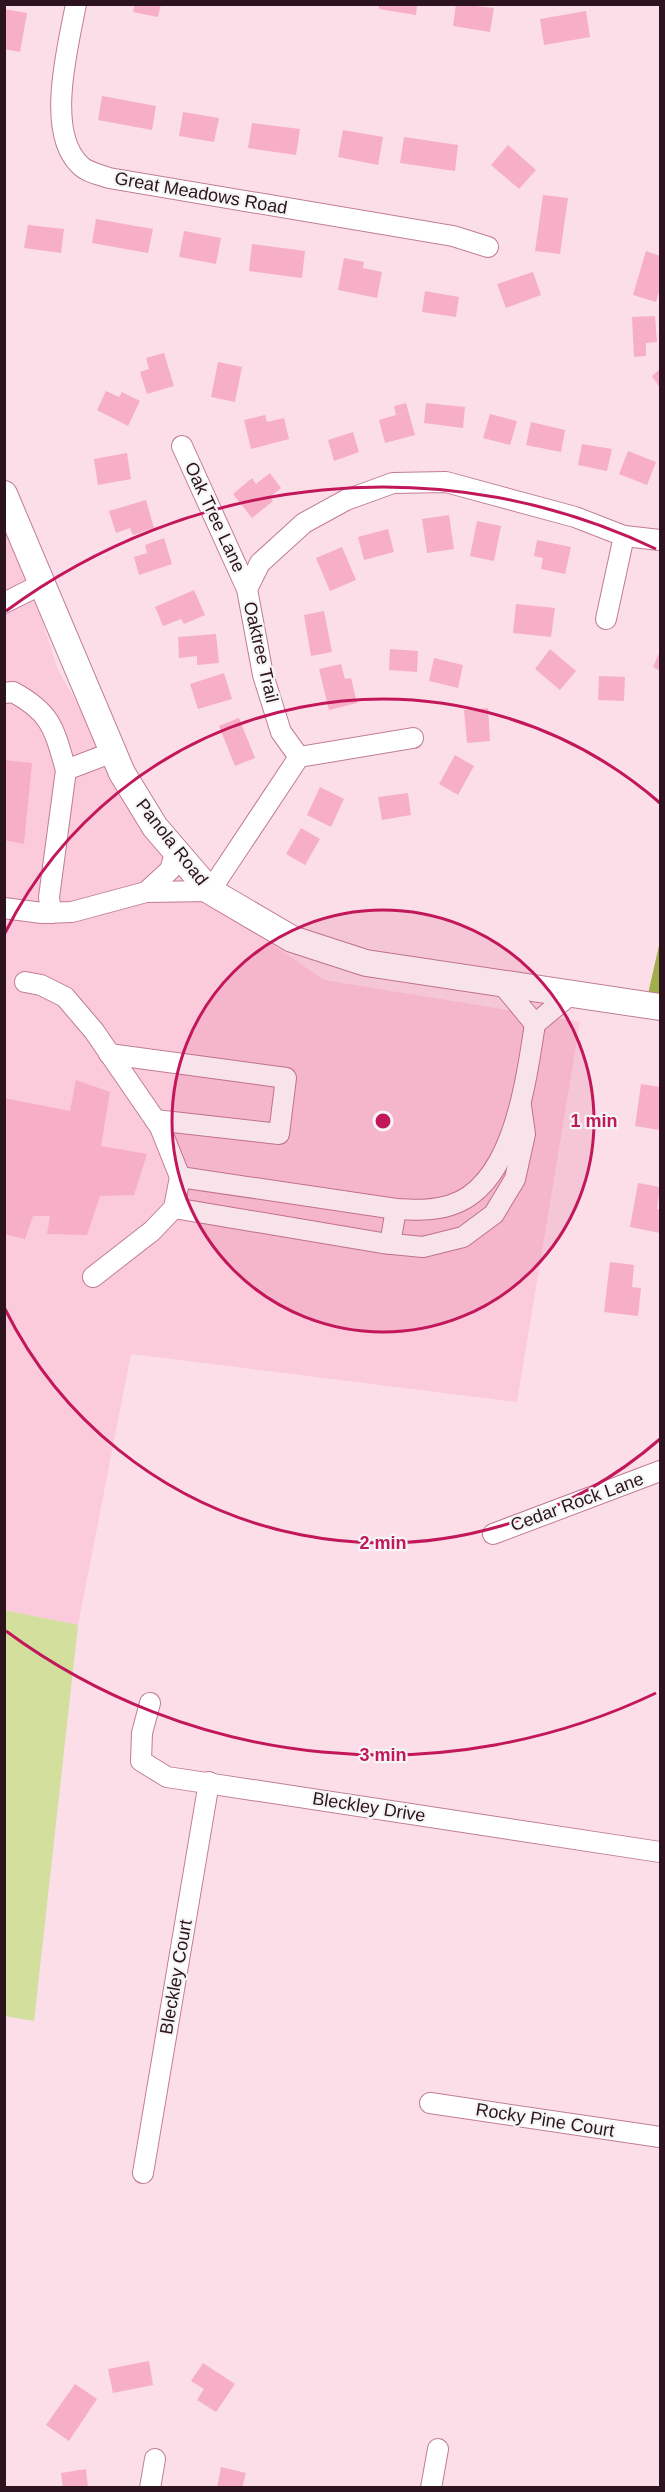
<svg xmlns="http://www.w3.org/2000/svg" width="665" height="2492" font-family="Helvetica,sans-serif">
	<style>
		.built { fill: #fccbdb }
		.green { fill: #d3df9d }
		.forest { fill: #a0af49 }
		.building { fill: #f6afc7 }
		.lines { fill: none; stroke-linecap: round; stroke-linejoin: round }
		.minor-casing { stroke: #c07d95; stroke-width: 22 }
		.major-casing { stroke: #c07d95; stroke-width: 28 }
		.minor { stroke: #fff; stroke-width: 20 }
		.major { stroke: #fff; stroke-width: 26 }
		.ring { fill: none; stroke: #c2185b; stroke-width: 3 }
		.labels { text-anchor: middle; stroke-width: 4.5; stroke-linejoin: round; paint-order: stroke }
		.street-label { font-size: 18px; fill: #2c131d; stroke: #f5f5f5 }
		.centre { fill: #c2185b; stroke: #f5f5f5; stroke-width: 3 }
		.ring-label { font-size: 18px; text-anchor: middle; font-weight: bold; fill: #c2185b; stroke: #f5f5f5; stroke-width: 4.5; stroke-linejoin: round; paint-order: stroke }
	</style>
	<rect width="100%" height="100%" fill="#fcdee8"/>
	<polygon class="built" points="4,502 58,670 89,724 214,904 324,980 580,1022 517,1402 131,1354 78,1625 5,1610"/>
	<polygon class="green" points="4,1610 78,1625 34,2021 5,2016"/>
	<polygon class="forest" points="660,941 660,997 648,994"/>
	<g class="building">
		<polygon points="135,4 161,4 158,17 133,12"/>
		<polygon points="379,4 417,4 416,15 379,9"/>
		<polygon points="456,4 494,8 490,32 453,26"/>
		<polygon points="4,9 27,13 20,52 4,49"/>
		<polygon points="586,11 590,37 544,45 540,19"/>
		<polygon points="102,96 156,106 152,130 98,120"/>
		<polygon points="183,112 219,118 214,142 179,136"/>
		<polygon points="252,123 300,129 296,155 248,148"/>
		<polygon points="343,130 383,137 378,165 338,157"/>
		<polygon points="404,137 458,145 455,171 400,163"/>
		<polygon points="508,145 536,170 519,189 491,165"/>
		<polygon points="543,195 568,198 560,254 535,251"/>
		<polygon points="96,219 153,229 148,253 92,243"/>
		<polygon points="28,225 64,229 61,253 24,248"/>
		<polygon points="184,231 221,238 216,264 179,257"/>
		<polygon points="252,244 305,251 302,278 249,271"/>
		<polygon points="646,251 660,256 660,288 656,302 633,295"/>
		<polygon points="344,258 364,262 363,268 382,272 377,298 338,290"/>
		<polygon points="533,272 541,295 506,308 497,284"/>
		<polygon points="425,291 459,297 456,317 422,312"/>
		<polygon points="655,316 657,342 646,343 646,356 634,357 632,317"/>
		<polygon points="164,353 174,386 147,394 140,372 149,369 146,358"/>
		<polygon points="218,362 242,367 235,402 211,397"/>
		<polygon points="660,369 660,388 652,376"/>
		<polygon points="106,391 119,397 122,392 140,401 128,426 97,410"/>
		<polygon points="406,403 415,435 385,443 379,420 396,415 394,406"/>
		<polygon points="426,403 465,407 463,428 424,423"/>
		<polygon points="490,414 517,421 510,445 483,438"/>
		<polygon points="265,415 267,422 284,418 289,439 251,449 244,420"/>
		<polygon points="531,422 565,430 561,452 526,445"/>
		<polygon points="353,432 359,452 334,461 328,440"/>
		<polygon points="582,444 612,449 607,471 578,465"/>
		<polygon points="628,451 656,462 647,485 619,474"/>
		<polygon points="127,453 131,479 98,485 94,459"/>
		<polygon points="270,473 281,488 270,497 273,501 252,518 233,494 252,478 256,484"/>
		<polygon points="146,500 154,528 133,535 130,528 116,533 109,511"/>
		<polygon points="449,515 454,549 427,553 422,519"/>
		<polygon points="477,521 501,526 494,561 470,556"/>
		<polygon points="388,529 394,552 364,560 358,537"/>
		<polygon points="164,538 172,564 139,575 134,557 147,553 145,545"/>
		<polygon points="537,540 571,547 565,574 541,569 543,558 534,556"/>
		<polygon points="342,547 356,580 330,591 316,558"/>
		<polygon points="194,590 205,615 184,624 181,619 163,626 155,607"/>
		<polygon points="516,604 555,608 551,637 513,633"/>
		<polygon points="324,611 332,652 311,656 304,615"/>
		<polygon points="216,634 219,663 197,665 197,656 179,658 178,637"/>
		<polygon points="390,649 418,651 417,672 389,670"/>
		<polygon points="550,649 576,671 560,690 535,669"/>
		<polygon points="660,651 660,671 653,667"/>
		<polygon points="434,658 463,665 458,688 429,681"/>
		<polygon points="341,664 345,679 351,678 357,703 329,710 319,669"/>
		<polygon points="224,673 232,699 198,709 190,684"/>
		<polygon points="599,676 625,677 624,701 598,700"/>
		<polygon points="488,708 490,741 467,743 464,710"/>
		<polygon points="239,718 255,758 235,766 219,726"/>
		<polygon points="455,755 474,766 458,795 439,784"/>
		<polygon points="4,760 32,763 24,844 4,840"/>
		<polygon points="320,787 344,799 331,827 307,815"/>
		<polygon points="408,793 411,815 382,820 378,797"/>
		<polygon points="301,828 320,839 305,865 286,854"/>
		<polygon points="76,1080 110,1092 101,1146 147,1154 134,1195 100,1196 87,1235 47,1234 50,1216 33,1216 25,1239 4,1234 4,1098 70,1111"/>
		<polygon points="641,1084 660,1087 660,1130 635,1126"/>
		<polygon points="638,1183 660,1187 657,1209 660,1209 660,1233 630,1227"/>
		<polygon points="610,1262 634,1265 632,1287 641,1288 638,1316 604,1312"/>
		<polygon points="149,2361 153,2385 113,2393 108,2369"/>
		<polygon points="203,2363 235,2384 216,2412 197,2400 204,2389 191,2381"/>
		<polygon points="75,2384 97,2399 69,2441 46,2425"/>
		<polygon points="221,2467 246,2473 242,2488 217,2488"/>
		<polygon points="86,2469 88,2488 63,2488 61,2473"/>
	</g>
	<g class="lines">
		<g class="minor-casing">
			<g id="minor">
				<path d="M 76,4 C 68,47 45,132 80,165 C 86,172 101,175 109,178 L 453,236 L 488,247"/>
				<polyline points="182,446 247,589"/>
				<polyline points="4,603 42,584"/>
				<polyline points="606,619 624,536"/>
				<path d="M 4,693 L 13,692 C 52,713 54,729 66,770 L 113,752"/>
				<polyline points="299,757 281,732 263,675 247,589 260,563 304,523 346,500 393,483 446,482 575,517 624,536 660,540"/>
				<polyline points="299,757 413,738"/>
				<polyline points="146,892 170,870 176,851"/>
				<polyline points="4,908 42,913 72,912 146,892 210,891 299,757"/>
				<polyline points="51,913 49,897 66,770"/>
				<polyline points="25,982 41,985 65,997 94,1031 160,1127 180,1177 174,1208 152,1231 93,1277"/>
				<polyline points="501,983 535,1024"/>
				<polyline points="109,1054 286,1078 279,1134 155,1120"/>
				<path d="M 180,1177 L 396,1209 C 414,1210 433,1211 451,1205 C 514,1185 526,1080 535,1024 L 571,994"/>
				<polyline points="174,1208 382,1243 423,1247 463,1237 494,1214 515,1179 525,1134 521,1106"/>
				<polyline points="390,1244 396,1209"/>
				<polyline points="493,1534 660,1471"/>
				<polyline points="150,1703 142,1733 141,1761 167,1777 660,1852"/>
				<polyline points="430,2103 660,2137"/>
				<polyline points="143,2173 209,1782"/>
				<polyline points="150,2488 155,2459"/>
				<polyline points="431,2488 438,2449"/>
			</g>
		</g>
		<g class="major-casing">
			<polyline id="major" points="4,494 122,773 155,827 210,891 292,939 366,963 660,1007"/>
		</g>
		<use href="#minor" class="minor"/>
		<use href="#major" class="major"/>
	</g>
	<circle cx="383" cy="1121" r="211" fill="#c2185b" fill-opacity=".12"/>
	<g class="ring">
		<circle cx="383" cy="1121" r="211"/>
		<path d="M660 1439A422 422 0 0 1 5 1309M5 933A422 422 0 0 1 660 803"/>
		<path d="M656 1693A634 634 0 0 1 6 1631M6 611A634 634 0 0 1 656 549"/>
	</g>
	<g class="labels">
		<g class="street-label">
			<text transform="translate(201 193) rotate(10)" y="6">Great Meadows Road</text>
			<text transform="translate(215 517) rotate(65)" y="6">Oak Tree Lane</text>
			<text transform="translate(261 652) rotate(77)" y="6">Oaktree Trail</text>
			<text transform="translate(172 842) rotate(52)" y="6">Panola Road</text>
			<text transform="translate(577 1502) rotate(-20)" y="6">Cedar Rock Lane</text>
			<text transform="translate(369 1807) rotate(9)" y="6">Bleckley Drive</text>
			<text transform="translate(176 1977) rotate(-80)" y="6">Bleckley Court</text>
			<text transform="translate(545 2120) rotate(9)" y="6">Rocky Pine Court</text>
		</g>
	</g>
	<circle cx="383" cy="1121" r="9" class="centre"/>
	<g class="ring-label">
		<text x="594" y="1127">1 min</text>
		<text x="383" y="1549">2 min</text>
		<text x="383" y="1761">3 min</text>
	</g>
	<rect width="665" height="2492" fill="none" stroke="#2c131d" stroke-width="12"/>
</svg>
